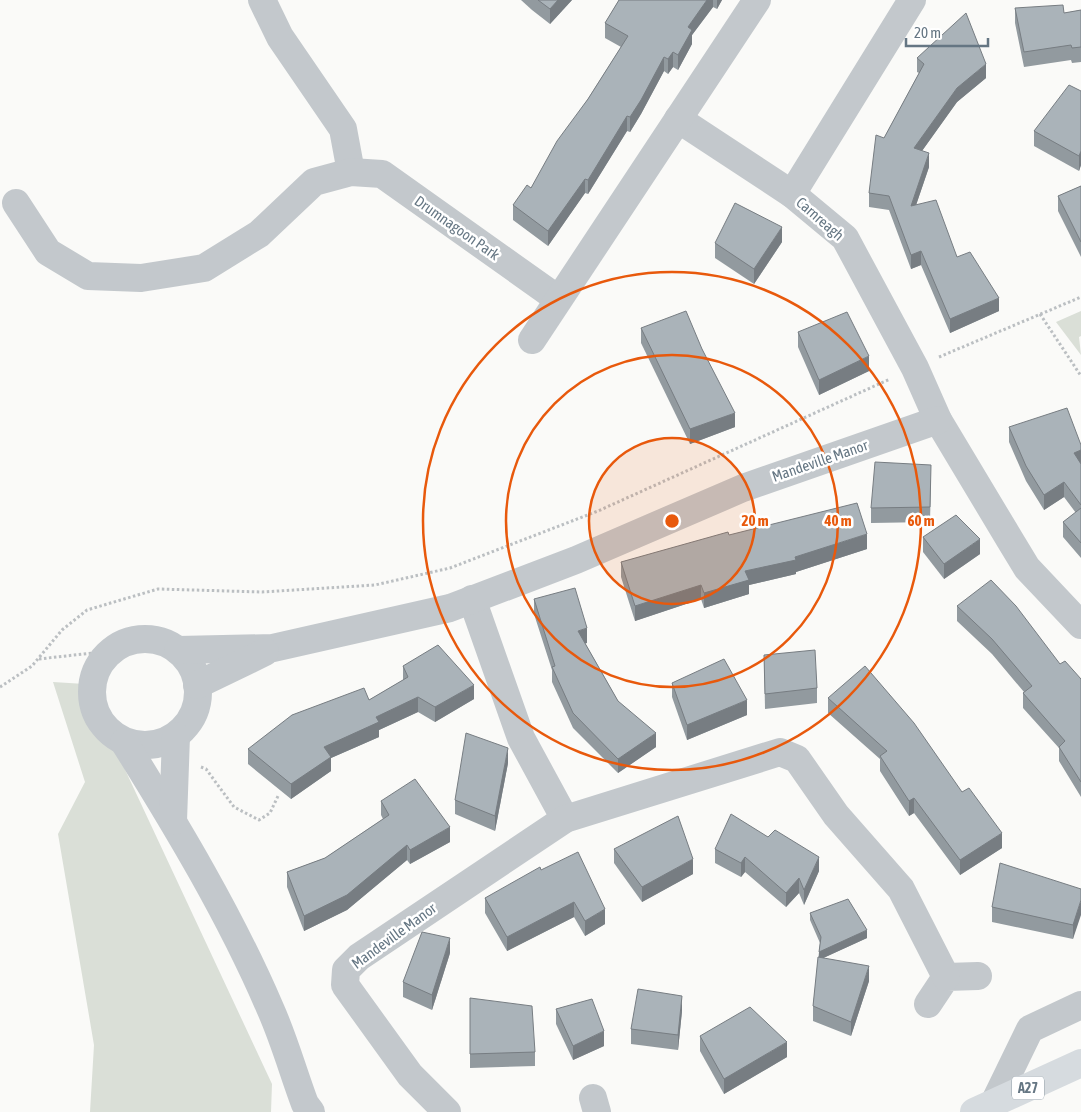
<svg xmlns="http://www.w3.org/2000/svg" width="1081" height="1112" font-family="'Asap Condensed',sans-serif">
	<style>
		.green { fill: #dadfd7 }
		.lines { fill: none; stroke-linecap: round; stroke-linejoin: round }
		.path { stroke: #bbbfc2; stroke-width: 3; stroke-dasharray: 2.5 2.5; stroke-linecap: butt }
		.minor { stroke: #c3c8cc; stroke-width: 28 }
		.major { stroke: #d6dbdf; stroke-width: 28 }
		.wall { fill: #929a9f }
		.shaded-wall { fill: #777d82 }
		.building { fill: #aab3b9; stroke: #777d82 }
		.ring { fill: none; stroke: #e8590c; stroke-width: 2.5 }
		.labels { text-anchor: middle; stroke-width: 5; stroke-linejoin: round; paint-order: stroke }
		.shield { fill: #fff; stroke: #939fa8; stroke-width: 1 }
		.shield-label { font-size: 14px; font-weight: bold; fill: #657683 }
		.street-label { font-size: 15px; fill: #657683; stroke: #fff }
		.centre { fill: #e8590c; stroke: #fff; stroke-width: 2.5 }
		.ring-label { font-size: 15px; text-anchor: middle; font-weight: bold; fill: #e8590c; stroke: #fff; stroke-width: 5; stroke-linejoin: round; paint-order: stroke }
	</style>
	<rect width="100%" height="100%" fill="#fafaf8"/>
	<g class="green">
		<polygon points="1081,311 1081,336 1079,337 1081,355 1056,322"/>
		<polygon points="53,682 85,684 272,1084 271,1112 90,1112 94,1045 58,834 85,782"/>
	</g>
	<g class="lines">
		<g class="path">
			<polyline points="1040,314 1081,376"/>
			<polyline points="939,357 1081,297"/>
			<polyline points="39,659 110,651"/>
			<polyline points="0,687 32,666 62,630 87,610 158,589 262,592 375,585 450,568 598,511 890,379"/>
			<polyline points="201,767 206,769 234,807 259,820 270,813 278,796"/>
		</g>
		<g class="minor">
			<polyline points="262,0 280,37 343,129 351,172"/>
			<polyline points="678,119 792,194 845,238 915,368 938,420 1010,540 1027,568 1081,625"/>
			<polyline points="792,194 912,0"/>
			<polyline points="16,203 48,252 88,276 141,278 204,268 259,234 314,182 351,172 382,174 558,299"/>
			<polyline points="532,340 757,0"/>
			<polyline points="472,599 521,738 565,819"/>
			<circle cx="145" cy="692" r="53"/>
			<polyline points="178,650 273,648 450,608 576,560 743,488 938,420"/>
			<polyline points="197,685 265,652"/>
			<path d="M 124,742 C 177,827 230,915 270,1008 C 284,1039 293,1072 305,1104 L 311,1112"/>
			<polyline points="173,821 176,736"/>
			<polyline points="928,1004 946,977 978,976"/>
			<polyline points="593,1098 597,1112"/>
			<polyline points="994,1103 1030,1029 1081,1005"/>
			<polyline points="447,1112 410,1075 345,985 346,970 359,957 565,819 780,752 797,759 836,815 901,889 946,977"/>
		</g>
		<polyline class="major" points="974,1112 1081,1063"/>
	</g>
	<g class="wall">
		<polygon points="521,0 572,0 550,24 532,10"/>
		<polygon points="619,0 722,0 717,9 713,7 692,35 692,44 678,70 673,67 668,74 664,71 641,114 630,132 627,131 588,194 585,193 548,246 513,220 513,205 531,188 621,47 605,38 605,23"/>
		<polygon points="1015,8 1064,13 1081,10 1081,62 1072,63 1071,60 1024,67 1015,23"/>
		<polygon points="917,58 986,78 957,102 922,151 929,167 916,205 999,311 950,333 921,265 911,269 889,210 869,207 869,193 884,138 919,73 917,72"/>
		<polygon points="1081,91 1081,165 1079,171 1034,146 1034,131"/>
		<polygon points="1081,186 1081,257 1058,211 1058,196"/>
		<polygon points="782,242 754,284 715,258 715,243"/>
		<polygon points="641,328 702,349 735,427 690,444 641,343"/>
		<polygon points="798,332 869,371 819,395 798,347"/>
		<polygon points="1009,427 1081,445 1081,558 1063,537 1063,522 1076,513 1064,497 1044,510 1026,481 1009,442"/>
		<polygon points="931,480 930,522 871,523 871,508"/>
		<polygon points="729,535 867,549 796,572 796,574 749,585 749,594 704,608 701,599 635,621 621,577 621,562"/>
		<polygon points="923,537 980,554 944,579 923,552"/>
		<polygon points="534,599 587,643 585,643 618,701 656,747 618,773 573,728 552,682 552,670 534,614"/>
		<polygon points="957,606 1060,664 1081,679 1081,797 1059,761 1059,748 1023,708 1023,693 1024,692 992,654 957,621"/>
		<polygon points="764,655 817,688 817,703 765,709"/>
		<polygon points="403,666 474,699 435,722 418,712 379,730 379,737 331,758 331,771 291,799 248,764 248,749 369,700 403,680"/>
		<polygon points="672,683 747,715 687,740 672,697"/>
		<polygon points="828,698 962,792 1002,848 960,875 914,813 909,816 880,771 880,759 828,713"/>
		<polygon points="508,763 495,831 455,814 455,800"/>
		<polygon points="381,801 450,842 410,864 407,860 347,910 304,931 287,887 287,872 325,858 383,819 381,815"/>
		<polygon points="614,849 693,874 642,902 614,863"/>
		<polygon points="715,849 819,871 804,905 799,893 786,907 745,872 741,877 715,863"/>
		<polygon points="541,870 605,924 585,936 574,917 507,951 485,913 485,898"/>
		<polygon points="1081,889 1073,939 992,922 992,907"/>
		<polygon points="810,913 867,938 823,958 869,981 851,1036 813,1021 813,1006 820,943 810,920"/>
		<polygon points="450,953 432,1010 403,997 403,982"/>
		<polygon points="470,998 535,1052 535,1066 470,1068"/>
		<polygon points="556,1009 604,1046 573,1060 556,1024"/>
		<polygon points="682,1011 678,1050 631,1044 631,1029"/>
		<polygon points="700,1036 787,1057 724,1094 700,1051"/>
	</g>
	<g class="shaded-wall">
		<polygon points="558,0 572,0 550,24 550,9"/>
		<polygon points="707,0 713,0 713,7 692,35 692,44 678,70 678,55 688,27"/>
		<polygon points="717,0 722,0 717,9"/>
		<polygon points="673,52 673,67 668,74 668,59"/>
		<polygon points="664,57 664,71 641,114 630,132 630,117"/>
		<polygon points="986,64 986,78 957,102 914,162 914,148 957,88"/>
		<polygon points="627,116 627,131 588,194 588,180"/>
		<polygon points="1081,151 1081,165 1079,171 1079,156"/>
		<polygon points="929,153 929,167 911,220 911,206"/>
		<polygon points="585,179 585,193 548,246 548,231"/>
		<polygon points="782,227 782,242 754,284 754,269"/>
		<polygon points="921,251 921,265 911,269 911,255"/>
		<polygon points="999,298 999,311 950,333 950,319"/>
		<polygon points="869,356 869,371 819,395 819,380"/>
		<polygon points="735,413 735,427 690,444 690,429"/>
		<polygon points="1081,450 1081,465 1074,453"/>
		<polygon points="1064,482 1064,497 1044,510 1044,495"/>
		<polygon points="867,534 867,549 796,572 796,574 749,585 749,594 704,608 704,593 745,571 795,557"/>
		<polygon points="980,539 980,554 944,579 944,564"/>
		<polygon points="701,585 701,599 635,621 635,606"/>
		<polygon points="587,628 587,643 578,646 578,631"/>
		<polygon points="474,685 474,699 435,722 435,707"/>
		<polygon points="418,697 418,712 379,730 379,737 331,758 331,771 291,799 291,784 324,747 376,717"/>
		<polygon points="747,700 747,715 687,740 687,725"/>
		<polygon points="656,733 656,747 618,773 618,759"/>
		<polygon points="508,748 508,763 495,831 495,816"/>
		<polygon points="914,798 914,813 909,816 909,801"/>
		<polygon points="450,827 450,842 410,864 410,850"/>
		<polygon points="1002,833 1002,848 960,875 960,860"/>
		<polygon points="407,845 407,860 347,910 304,931 304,916"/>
		<polygon points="745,857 745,872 741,877 741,863"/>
		<polygon points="819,857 819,871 804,905 804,890"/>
		<polygon points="693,859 693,874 642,902 642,887"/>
		<polygon points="799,878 799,893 786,907 786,893"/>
		<polygon points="1081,900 1081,915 1073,939 1073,925"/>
		<polygon points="574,902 574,917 507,951 507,937"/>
		<polygon points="605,909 605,924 585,936 585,921"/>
		<polygon points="867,930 867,938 819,960 819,952"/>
		<polygon points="450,938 450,953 432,1010 432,995"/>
		<polygon points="869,966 869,981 851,1036 851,1022"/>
		<polygon points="682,996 682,1011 678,1050 678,1035"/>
		<polygon points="604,1031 604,1046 573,1060 573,1046"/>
		<polygon points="787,1042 787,1057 724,1094 724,1079"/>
	</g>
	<g class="building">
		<polygon points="538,0 558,0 550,9"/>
		<polygon points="619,0 707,0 688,27 692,30 678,55 673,52 668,59 664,57 641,100 630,117 627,116 588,180 585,179 548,231 513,205 527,185 531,188 557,141 588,99 628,36 605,23"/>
		<polygon points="1063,5 1064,13 1081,10 1081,47 1072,48 1071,45 1024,52 1015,8"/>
		<polygon points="966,13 986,64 957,88 914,148 929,153 911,206 936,200 957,257 970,252 999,298 950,319 921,251 911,255 889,196 869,193 876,135 884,138 924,64 917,58"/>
		<polygon points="1069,85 1081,91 1081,151 1079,156 1034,131"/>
		<polygon points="1081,186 1081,242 1058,196"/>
		<polygon points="735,203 782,227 754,269 715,243"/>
		<polygon points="686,311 702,349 735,413 690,429 641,328"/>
		<polygon points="847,312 869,356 819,380 798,332"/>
		<polygon points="1067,408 1081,445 1081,450 1074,453 1081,464 1081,505 1064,482 1044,495 1026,466 1009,427"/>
		<polygon points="875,462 931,465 930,507 871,508"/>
		<polygon points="857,503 867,534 795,557 796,560 745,571 749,580 704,593 701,585 635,606 621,562 728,532 729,535"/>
		<polygon points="1081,508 1081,543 1063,522"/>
		<polygon points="956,515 980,539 944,564 923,537"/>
		<polygon points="991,580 1016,606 1060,664 1065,661 1081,679 1081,782 1059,747 1065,741 1023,693 1032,686 992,639 957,606"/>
		<polygon points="575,588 587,628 578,631 618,701 656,733 618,759 573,713 552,667 555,666 534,599"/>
		<polygon points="438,645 474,685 435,707 418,697 376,717 379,722 324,747 331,757 291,784 248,749 292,715 364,688 369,700 408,677 403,666"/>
		<polygon points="815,650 817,688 765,694 764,655"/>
		<polygon points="724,659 747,700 687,725 672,683"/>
		<polygon points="865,666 914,723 962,792 969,788 1002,833 960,860 914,798 909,801 880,756 887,751 828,698"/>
		<polygon points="466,733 508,748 495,816 455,800"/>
		<polygon points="415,779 450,827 410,850 407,845 347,895 304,916 287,872 325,858 389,815 381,801"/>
		<polygon points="731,814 768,837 775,830 819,857 804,890 799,878 786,893 745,857 741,863 715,849"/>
		<polygon points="678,816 693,859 642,887 614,849"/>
		<polygon points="578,852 605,909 585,921 574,902 507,937 485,898 540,867 541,870"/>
		<polygon points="1000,863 1081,889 1081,900 1073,925 992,907"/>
		<polygon points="848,899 867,930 819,952 821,937 810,913"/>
		<polygon points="422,932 450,938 432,995 403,982"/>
		<polygon points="818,957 869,966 851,1022 813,1006"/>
		<polygon points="638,989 682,996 678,1035 631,1029"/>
		<polygon points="470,998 532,1006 535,1052 470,1054"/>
		<polygon points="592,999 604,1031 573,1046 556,1009"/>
		<polygon points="750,1007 787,1042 724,1079 700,1036"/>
	</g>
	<circle cx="672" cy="521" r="83" fill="#e8590c" fill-opacity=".12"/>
	<g class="ring">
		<circle cx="672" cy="521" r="83"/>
		<circle cx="672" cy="521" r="166"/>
		<circle cx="672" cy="521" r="249"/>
	</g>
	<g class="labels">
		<rect class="shield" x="1012" y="1076.5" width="32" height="23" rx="4"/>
		<g class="shield-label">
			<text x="1028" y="1093">A27</text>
		</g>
		<g class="street-label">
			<text transform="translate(820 219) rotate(41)" y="5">Carnreagh</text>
			<text transform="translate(457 228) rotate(35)" y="5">Drumnagoon Park</text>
			<text transform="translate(820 461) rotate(-19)" y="5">Mandeville Manor</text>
			<text transform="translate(394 936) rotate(-36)" y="5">Mandeville Manor</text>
		</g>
	</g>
	<circle cx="672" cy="521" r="8" class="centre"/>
	<g class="ring-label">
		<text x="755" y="526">20 m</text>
		<text x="838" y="526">40 m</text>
		<text x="921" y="526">60 m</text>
	</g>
	<path d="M906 38v8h82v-8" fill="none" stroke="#657683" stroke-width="2.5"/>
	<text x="914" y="38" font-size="15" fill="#657683" stroke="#ffffff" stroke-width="4" paint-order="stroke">20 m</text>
</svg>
